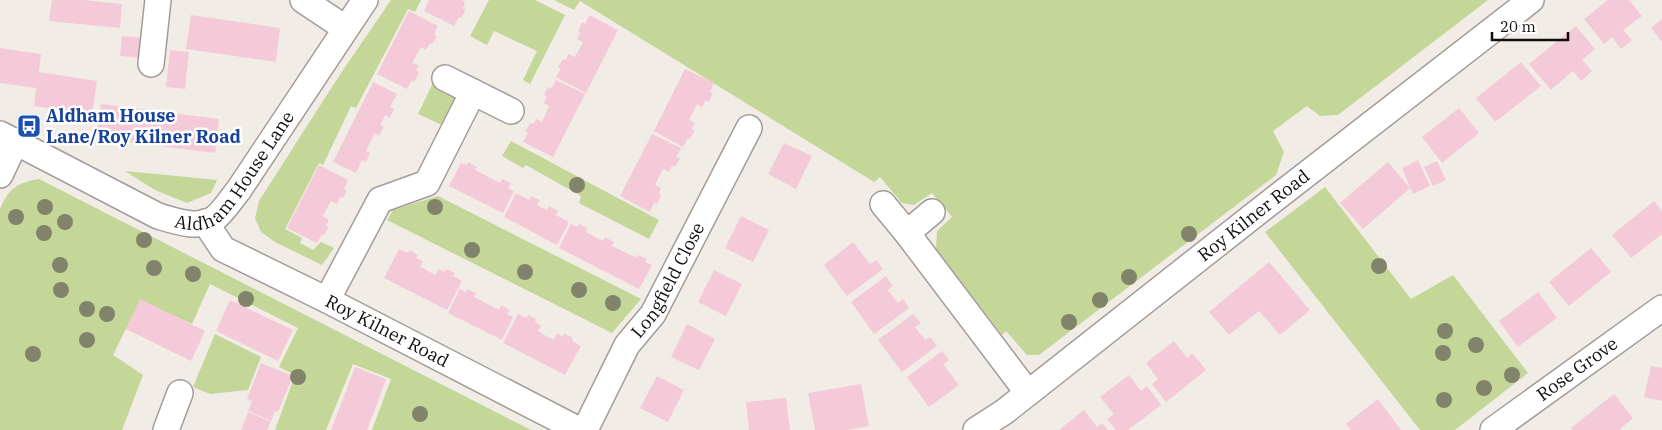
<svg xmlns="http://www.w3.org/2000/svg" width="1662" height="430" font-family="'IBM Plex Serif',serif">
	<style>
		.green { fill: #c4d698 }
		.building { fill: #f4cad8 }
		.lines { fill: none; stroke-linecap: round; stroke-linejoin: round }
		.minor-casing { stroke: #a39d99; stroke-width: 28 }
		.minor { stroke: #fff; stroke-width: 25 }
		.tree { fill: #81846a }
		.labels { text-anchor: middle; stroke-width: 5; stroke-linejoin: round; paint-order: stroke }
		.transit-label { font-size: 18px; font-weight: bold; fill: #164399; stroke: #fff; text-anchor: start }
		.street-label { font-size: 18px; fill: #110f0e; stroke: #fff }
	</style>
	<rect width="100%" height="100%" fill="#f2ece7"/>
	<g class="green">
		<polygon points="391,0 421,0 415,12 408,9 356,108 351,106 323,165 319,163 285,229 302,238 300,243 313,250 321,242 334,248 322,265 275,242 261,232 255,218 259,201 339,76"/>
		<polygon points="489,0 535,0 565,15 530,84 523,80 537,51 494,31 487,45 470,36"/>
		<polygon points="554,0 1488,0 1338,115 1320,116 1307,106 1273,131 1284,152 1276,175 1039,355 1027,355 1006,331 1002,335 936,249 937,231 952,217 932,193 914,205 902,203 880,177 874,182 580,1 574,10"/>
		<polygon points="433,83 453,92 455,102 444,126 418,114"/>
		<polygon points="511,141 659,220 649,239 579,203 581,196 526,165 523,168 502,156"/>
		<polygon points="125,171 217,180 211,193 187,203 155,190"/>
		<path d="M 39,179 L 531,430 L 372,430 L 391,379 L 353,364 L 326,430 L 275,430 L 295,375 L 279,367 L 298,328 L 210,284 L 192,324 L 140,300 L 113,355 L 143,375 L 122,430 L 0,430 L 0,209 C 9,188 17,183 39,179 Z"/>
		<polygon points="1325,187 1411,299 1453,275 1528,373 1455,430 1420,430 1265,232"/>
		<polygon points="438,196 641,299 612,333 387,220 393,210"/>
		<polygon points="215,334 261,357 248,390 210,394 193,387"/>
	</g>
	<g class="building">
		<polygon points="52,0 84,0 122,4 120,28 49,21"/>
		<polygon points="429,0 461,0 465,2 463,8 466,9 461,18 459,17 454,26 424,11"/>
		<polygon points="1608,0 1629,0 1642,16 1623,30 1632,40 1621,49 1612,37 1604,44 1584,19"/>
		<polygon points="409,11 438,26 434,34 437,36 432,44 430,43 426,50 421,47 412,63 419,65 416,71 419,73 414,82 412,80 407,89 377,74"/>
		<polygon points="191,15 280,28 276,62 186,49"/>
		<polygon points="589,15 618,30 586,93 556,77 561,69 558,67 563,59 566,60 568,54 575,57 583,42 577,39 580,32 578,31 582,22 585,24"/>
		<polygon points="1662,19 1662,42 1651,28"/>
		<polygon points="1576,26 1595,49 1582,60 1592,71 1581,81 1573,71 1551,90 1529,64"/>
		<polygon points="122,36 142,38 140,58 120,56"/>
		<polygon points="0,48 41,54 39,72 97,81 92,115 34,106 36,88 0,83"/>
		<polygon points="170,50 189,52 185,89 166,87"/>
		<polygon points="1521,62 1541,86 1495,122 1476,98"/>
		<polygon points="685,69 714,83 710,92 713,93 709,102 706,100 702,107 697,104 689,120 695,123 692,129 695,130 690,139 688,138 683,147 654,131"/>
		<polygon points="556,80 585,94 553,157 523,142 528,133 525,132 530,123 533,124 536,119 542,122 549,106 544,103 547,96 544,95 548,87 552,88"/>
		<polygon points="373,82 397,94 390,107 394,109 390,118 385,115 380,125 384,126 379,136 375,133 366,151 370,153 366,162 362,160 356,173 333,162"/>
		<polygon points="101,104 219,119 215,153 96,138"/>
		<polygon points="1459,108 1479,133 1442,163 1422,137"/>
		<polygon points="652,134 681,148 676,157 680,158 675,167 672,165 669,172 663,169 655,185 661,188 659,193 661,195 657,204 654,203 650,212 620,196"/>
		<polygon points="784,143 812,156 796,189 768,174"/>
		<polygon points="1418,160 1430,186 1413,194 1402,168"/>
		<polygon points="1437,161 1446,180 1433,186 1424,167"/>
		<polygon points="468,162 477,167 475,170 500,183 502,179 511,183 508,188 514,191 503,213 449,186 461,163 467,165"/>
		<polygon points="1388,162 1410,188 1363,229 1340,203"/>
		<polygon points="319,165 348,180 344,189 347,190 343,198 340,197 337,204 331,201 323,216 329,220 326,225 329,227 324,235 322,234 317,243 287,228"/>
		<polygon points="516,193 529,200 531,196 540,200 537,205 547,210 549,206 558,211 556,215 569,222 557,245 504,217"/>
		<polygon points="1654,201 1662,211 1662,234 1631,258 1612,235"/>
		<polygon points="741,216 769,230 753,262 725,248"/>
		<polygon points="571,224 577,227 579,224 587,228 586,232 597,238 603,241 605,237 614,242 612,246 637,258 638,255 647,259 645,262 652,265 639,289 559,248"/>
		<polygon points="853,242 870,264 876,260 883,269 847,296 824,265"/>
		<polygon points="1591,248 1611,272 1569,306 1549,282"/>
		<polygon points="399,249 408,253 409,250 418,255 416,258 423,261 420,266 428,271 435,275 439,269 444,272 446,269 455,273 453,276 462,281 447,310 384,278"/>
		<polygon points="1269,262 1310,310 1280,335 1259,311 1229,335 1209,312"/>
		<polygon points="714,270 742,284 726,316 698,302"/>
		<polygon points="886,276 893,286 888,290 898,303 903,299 909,308 874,334 851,302"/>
		<polygon points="460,289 466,292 467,289 476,293 474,297 499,310 501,305 510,310 507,314 513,317 502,340 448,313"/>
		<polygon points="1538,292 1557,318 1518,347 1499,321"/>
		<polygon points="140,299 205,331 191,361 126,329"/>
		<polygon points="230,300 293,330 278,361 216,331"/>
		<polygon points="518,314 526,318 528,315 536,319 535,322 541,326 538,331 546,336 554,340 557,333 563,337 564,333 573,338 572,341 581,346 565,375 503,343"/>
		<polygon points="913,314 921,323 915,327 925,340 930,337 937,346 902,372 878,340"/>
		<polygon points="687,324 715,339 699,370 671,357"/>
		<polygon points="1174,341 1187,358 1192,353 1206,370 1166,402 1152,384 1158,379 1146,363"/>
		<polygon points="942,351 949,360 943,364 959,385 929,407 907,377"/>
		<polygon points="261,363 293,376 278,412 275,411 271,421 248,411 252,401 247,399"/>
		<polygon points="1651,366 1662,368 1662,401 1644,397"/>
		<polygon points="355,367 386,379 374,412 367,430 331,430"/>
		<polygon points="1129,375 1141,391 1147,386 1161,405 1128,430 1116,430 1107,419 1114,414 1100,397"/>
		<polygon points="657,376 684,390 668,422 640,408"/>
		<polygon points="861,384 869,426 848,430 815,430 808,393"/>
		<polygon points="1614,394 1633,418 1619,430 1573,430 1571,428"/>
		<polygon points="786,398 790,430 749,430 746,402"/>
		<polygon points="1378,399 1401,430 1351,430 1346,424"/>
		<polygon points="1084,410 1097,427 1102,423 1108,430 1059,430"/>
		<polygon points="248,412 271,422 267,430 241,430"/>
	</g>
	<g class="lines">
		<g class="minor-casing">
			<g id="minor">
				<polyline points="303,0 345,28"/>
				<polyline points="151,64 158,0"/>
				<polyline points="445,78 511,111"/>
				<path id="s1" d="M 0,134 L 158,216 C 175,221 199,230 215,218 C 224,211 231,199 238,191 L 365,0"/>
				<polyline points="0,175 16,141"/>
				<polyline points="883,204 907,233 1028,393"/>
				<path id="s2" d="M 205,222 L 223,249 L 327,300 L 579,430"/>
				<polyline points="907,233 932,212"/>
				<polyline points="327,300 380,200 427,183 473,92"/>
				<polyline points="166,430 180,393"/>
				<path id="s3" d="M 585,430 L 627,345 L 653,314 L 749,128"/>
				<path id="s4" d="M 976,430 L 1004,412 L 1263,208 L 1531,0"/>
				<path id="s5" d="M 1493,430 L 1662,308"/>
			</g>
		</g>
		<use href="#minor" class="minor"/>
	</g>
	<g class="tree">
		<circle cx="577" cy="185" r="8"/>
		<circle cx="45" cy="207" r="8"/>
		<circle cx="435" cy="207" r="8"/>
		<circle cx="16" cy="217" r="8"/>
		<circle cx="65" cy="222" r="8"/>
		<circle cx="44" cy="233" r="8"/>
		<circle cx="1189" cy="234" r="8"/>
		<circle cx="144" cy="240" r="8"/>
		<circle cx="472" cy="250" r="8"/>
		<circle cx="60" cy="265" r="8"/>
		<circle cx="1379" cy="266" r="8"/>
		<circle cx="154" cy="268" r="8"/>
		<circle cx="525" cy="272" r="8"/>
		<circle cx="193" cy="274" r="8"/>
		<circle cx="1129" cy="277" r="8"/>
		<circle cx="61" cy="290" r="8"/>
		<circle cx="579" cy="290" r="8"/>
		<circle cx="246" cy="299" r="8"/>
		<circle cx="1100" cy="300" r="8"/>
		<circle cx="613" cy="303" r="8"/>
		<circle cx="87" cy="309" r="8"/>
		<circle cx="107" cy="314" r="8"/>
		<circle cx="1069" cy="322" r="8"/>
		<circle cx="1445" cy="331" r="8"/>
		<circle cx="87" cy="340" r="8"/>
		<circle cx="1476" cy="345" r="8"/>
		<circle cx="1443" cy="353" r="8"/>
		<circle cx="33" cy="354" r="8"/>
		<circle cx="1512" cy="375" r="8"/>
		<circle cx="298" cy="377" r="8"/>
		<circle cx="1484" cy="388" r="8"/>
		<circle cx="1444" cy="400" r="8"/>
		<circle cx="420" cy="414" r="8"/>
	</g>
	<defs>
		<g id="bus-square" transform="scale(1.25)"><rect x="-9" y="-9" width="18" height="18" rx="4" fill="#1a4fb4" stroke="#fff"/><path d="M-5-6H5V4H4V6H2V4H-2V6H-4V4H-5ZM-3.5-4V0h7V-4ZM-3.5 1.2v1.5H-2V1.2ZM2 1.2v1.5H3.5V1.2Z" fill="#fff"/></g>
	</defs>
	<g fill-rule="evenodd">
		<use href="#bus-square" x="29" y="126"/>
	</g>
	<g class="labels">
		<g class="transit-label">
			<text x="46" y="122">Aldham House<tspan x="46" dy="21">Lane/Roy Kilner Road</tspan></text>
		</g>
		<g class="street-label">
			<text dy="6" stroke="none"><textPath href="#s1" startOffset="281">Aldham House Lane</textPath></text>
			<text dy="6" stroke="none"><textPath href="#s4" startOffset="351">Roy Kilner Road</textPath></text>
			<text dy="6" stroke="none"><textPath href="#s3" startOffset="172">Longfield Close</textPath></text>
			<text dy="6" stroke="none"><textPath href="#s2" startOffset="216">Roy Kilner Road</textPath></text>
			<text dy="6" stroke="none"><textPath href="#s5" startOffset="104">Rose Grove</textPath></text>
		</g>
	</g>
	<path d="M1492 32v8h76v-8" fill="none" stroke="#110f0e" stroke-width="2.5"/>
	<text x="1500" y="32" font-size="15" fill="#110f0e" stroke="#ffffff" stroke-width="4" paint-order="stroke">20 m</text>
</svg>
